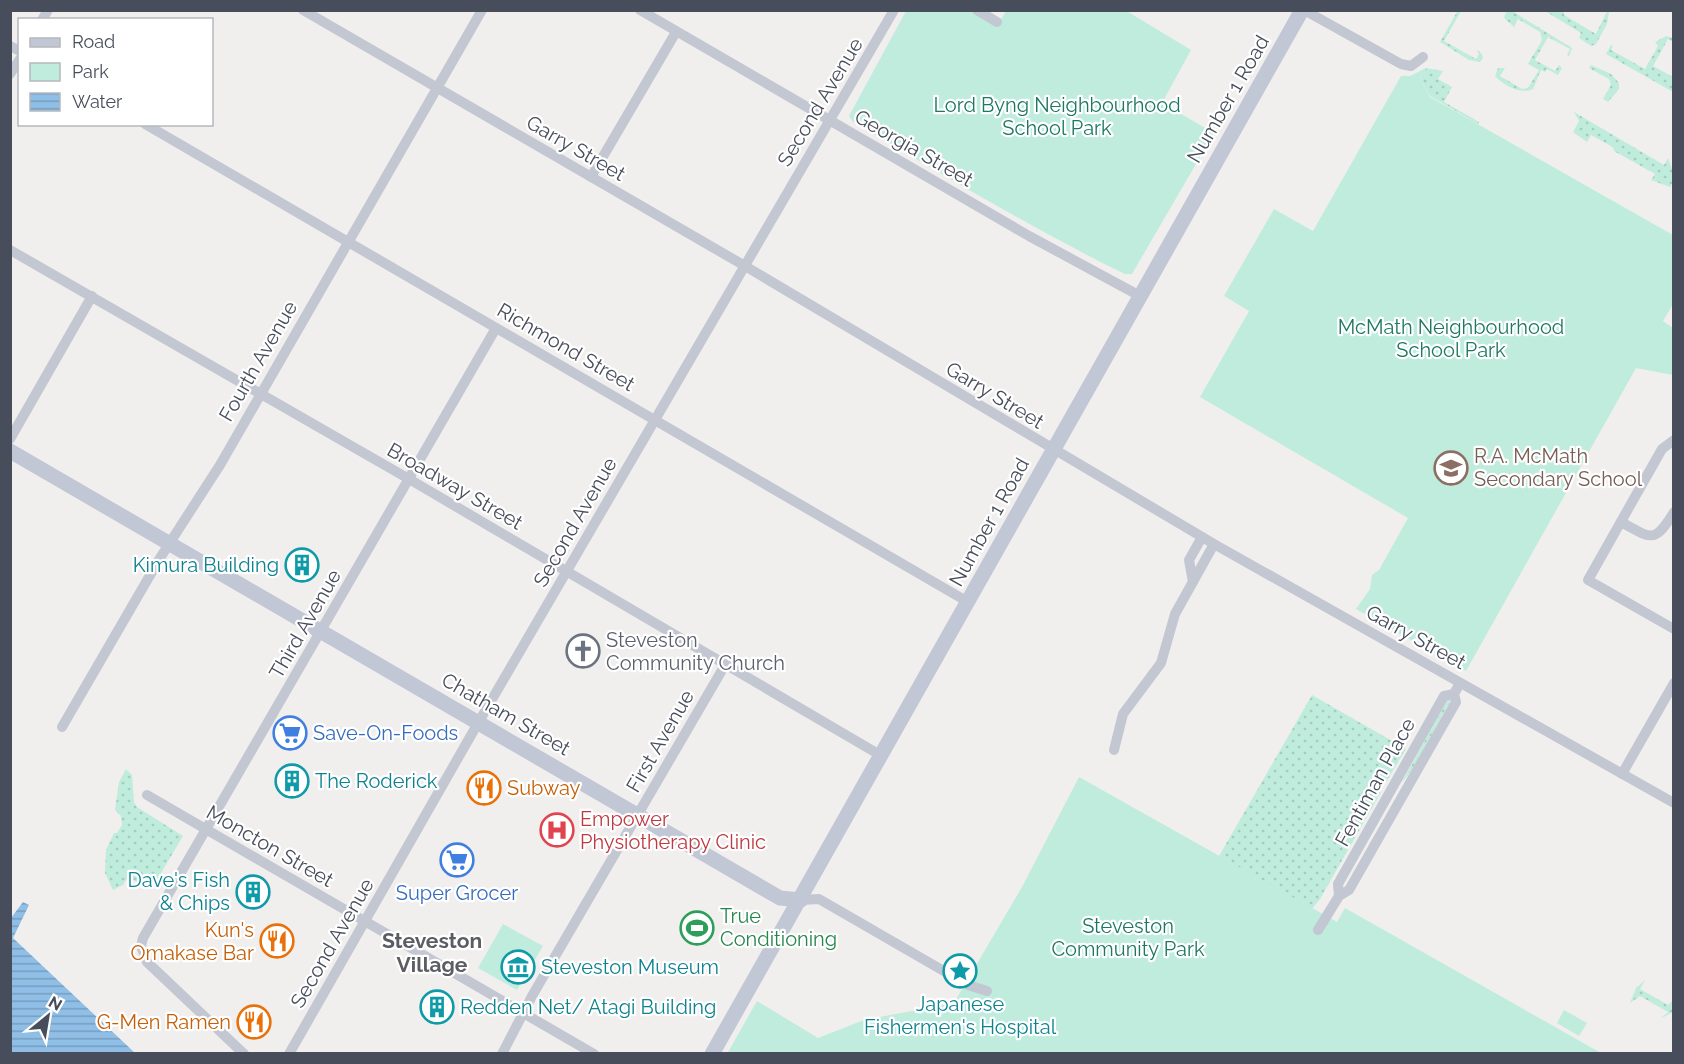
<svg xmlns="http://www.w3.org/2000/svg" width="1684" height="1064" font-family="Raleway,sans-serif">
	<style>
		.grass { fill: url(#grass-dots) }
		.park { fill: #bfecdc }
		.water { fill: url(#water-rules) }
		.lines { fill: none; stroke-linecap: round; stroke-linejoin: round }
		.street { stroke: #c3c7d2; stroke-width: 10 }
		.secondary { stroke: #c2c7d6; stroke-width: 15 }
		.labels { text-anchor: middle; stroke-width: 4.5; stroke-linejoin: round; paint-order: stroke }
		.street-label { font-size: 20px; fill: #484d5b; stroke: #fff }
		.park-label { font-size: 20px; fill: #1d7761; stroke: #fff }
		.education-label { font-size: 20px; fill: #785e54; stroke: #fff; text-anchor: start }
		.culture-label { font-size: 20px; fill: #0d838f; stroke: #fff; text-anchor: start }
		.worship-label { font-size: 20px; fill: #5b616d; stroke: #fff; text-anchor: start }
		.shop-label { font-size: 20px; fill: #366cbe; stroke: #fff; text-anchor: start }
		.food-label { font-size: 20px; fill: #c56008; stroke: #fff; text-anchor: end }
		.health-label { font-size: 20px; fill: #be3a42; stroke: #fff; text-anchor: start }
		.leisure-label { font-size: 20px; fill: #27864d; stroke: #fff; text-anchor: start }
		.neighbourhood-label { font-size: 21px; font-weight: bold; fill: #5b5d63; stroke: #fff }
	</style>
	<defs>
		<pattern id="grass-dots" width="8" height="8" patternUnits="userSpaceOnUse" patternTransform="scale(1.5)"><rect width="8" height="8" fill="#bfecdc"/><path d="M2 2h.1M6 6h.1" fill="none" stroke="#a6ccbf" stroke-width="1.8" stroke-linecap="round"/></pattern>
		<pattern id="water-rules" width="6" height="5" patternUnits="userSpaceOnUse" patternTransform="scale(1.5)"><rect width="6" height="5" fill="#8fbee6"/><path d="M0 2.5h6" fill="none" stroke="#779dbd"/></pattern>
	</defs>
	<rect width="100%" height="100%" fill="#f1efee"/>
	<g class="grass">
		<polygon points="1458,10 1461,11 1444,41 1476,59 1479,54 1477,50 1482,54 1483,58 1480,62 1469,60 1440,42"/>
		<path d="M 1507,10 L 1512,11 L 1572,48 L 1569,56 L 1567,55 L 1570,49 L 1548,37 L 1535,60 L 1555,71 L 1559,65 L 1562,68 L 1558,75 L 1547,69 L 1545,72 L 1541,70 L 1533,89 C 1521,95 1503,85 1495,76 L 1498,68 L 1505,68 L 1500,76 L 1522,89 L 1528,88 L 1539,70 L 1528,64 L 1542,40 L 1540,32 L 1518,19 L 1514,27 L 1504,18 Z"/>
		<polygon points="1545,11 1564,11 1564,15 1596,34 1607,11 1609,12 1607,24 1596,44 1591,46 1579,38 1581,33"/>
		<polygon points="1666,36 1673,38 1673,42 1668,39 1653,66 1673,77 1673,92 1606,54 1611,45 1613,46 1611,50 1645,69 1658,46 1655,42"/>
		<polygon points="1591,65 1611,74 1619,83 1619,89 1608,102 1603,99 1611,85 1609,79 1589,68"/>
		<polygon points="1426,68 1443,71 1438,79 1452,87 1444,102 1479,122 1478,124 1430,96 1420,79"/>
		<path d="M 1574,112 L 1664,165 L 1668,158 C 1672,169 1677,176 1670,187 L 1651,180 L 1655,174 L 1614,151 L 1613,147 L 1591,135 L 1587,142 L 1573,132 L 1579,121 Z"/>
		<polygon points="1312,695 1406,749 1386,782 1382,781 1378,788 1381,792 1320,899 1312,909 1219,856"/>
		<polygon points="1448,699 1451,700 1411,772 1402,782"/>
		<polygon points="126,769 132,775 134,802 137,807 183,836 151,890 128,877 123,885 113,890 105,873 106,850 114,833 117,833 122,825 121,816 115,810 119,782"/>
		<polygon points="1645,980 1640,989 1668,1005 1673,1000 1673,1012 1661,1018 1668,1012 1640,996 1630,1003 1636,988"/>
	</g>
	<g class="park">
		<path d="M 1125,10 L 1191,50 L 1162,103 L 1214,133 L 1132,274 L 1125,274 C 1032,229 943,174 853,122 L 849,116 L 906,11 L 971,11 L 997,26 L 1006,11 Z"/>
		<polygon points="1426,68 1420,79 1430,97 1673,235 1673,304 1663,321 1673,328 1673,375 1636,368 1466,671 1356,609 1370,589 1372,575 1379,570 1408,518 1200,397 1249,311 1224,296 1274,209 1313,231 1401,76 1410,76"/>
		<polygon points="1079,777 1337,922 1345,908 1601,1053 727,1054 757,1001 818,1038 864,1020 954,1003 1022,887"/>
		<polygon points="503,924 543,946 517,990 478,968"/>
		<polygon points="1564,1010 1587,1023 1579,1036 1557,1023"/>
	</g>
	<polygon class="water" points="23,902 29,905 13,938 135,1053 11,1053 11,918"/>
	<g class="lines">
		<g class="street">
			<polyline points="303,10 745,266 1214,544 1674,803"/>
			<polyline points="640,10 1029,236 1140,296"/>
			<polyline points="977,10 997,22"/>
			<polyline points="1304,10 1401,64 1411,66 1423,57"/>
			<polyline points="42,20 48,10"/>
			<polyline points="10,46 20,51"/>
			<polyline points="10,74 20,59"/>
			<polyline points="145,124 968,602"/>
			<polyline points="591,177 676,32"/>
			<polyline points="10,250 409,479 880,755"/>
			<polyline points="10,439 92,296"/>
			<polyline points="1674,440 1662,449 1588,580 1674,629"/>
			<path d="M 1621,522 C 1651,538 1654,545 1674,512"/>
			<polyline points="1193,582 1189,560 1202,537"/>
			<polyline points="62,727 160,558 220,465 482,10"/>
			<polyline points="1114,750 1123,714 1161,663 1175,614 1214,544"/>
			<polyline points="1622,774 1674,683"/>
			<polyline points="147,795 594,1054"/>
			<polyline points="1339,896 1338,884 1444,696 1454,694"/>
			<polyline points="801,900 819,899 968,985 987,991"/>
			<polyline points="1318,930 1339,896 1349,890 1456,702 1454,694 1460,683"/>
			<polyline points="244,1054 147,962 141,946 143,938 496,328"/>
			<polyline points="289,1054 470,737 894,10"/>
			<polyline points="502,1054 532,996 725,665"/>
		</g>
		<g class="secondary">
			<polyline points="10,451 780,898 801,900"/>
			<polyline points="712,1054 1302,10"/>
		</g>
	</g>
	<defs>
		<g id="school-ring" transform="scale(1.725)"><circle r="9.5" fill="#fff" stroke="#8d6e63" stroke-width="1.5"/><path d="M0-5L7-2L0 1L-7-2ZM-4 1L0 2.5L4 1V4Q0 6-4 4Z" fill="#8d6e63"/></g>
		<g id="building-ring" transform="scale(1.725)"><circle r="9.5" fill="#fff" stroke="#0f9aa8" stroke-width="1.5"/><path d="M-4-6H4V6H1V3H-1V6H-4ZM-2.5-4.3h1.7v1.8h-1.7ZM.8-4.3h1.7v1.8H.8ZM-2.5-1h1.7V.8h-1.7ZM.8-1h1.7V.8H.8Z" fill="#0f9aa8"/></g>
		<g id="church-ring" transform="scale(1.725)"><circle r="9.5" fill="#fff" stroke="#6b7280" stroke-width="1.5"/><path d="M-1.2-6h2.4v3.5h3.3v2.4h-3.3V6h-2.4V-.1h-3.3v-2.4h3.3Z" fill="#6b7280"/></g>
		<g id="supermarket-ring" transform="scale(1.725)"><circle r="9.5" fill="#fff" stroke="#3f7fe0" stroke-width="1.5"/><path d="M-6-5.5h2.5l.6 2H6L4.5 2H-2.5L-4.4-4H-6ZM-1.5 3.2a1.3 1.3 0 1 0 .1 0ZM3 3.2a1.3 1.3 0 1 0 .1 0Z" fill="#3f7fe0"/></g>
		<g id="restaurant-ring" transform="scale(1.725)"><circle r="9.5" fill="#fff" stroke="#e8710a" stroke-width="1.5"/><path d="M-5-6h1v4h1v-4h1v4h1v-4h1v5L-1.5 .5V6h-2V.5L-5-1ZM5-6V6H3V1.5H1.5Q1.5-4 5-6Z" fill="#e8710a"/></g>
		<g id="hospital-ring" transform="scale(1.725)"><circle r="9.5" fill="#fff" stroke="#e0444e" stroke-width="1.5"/><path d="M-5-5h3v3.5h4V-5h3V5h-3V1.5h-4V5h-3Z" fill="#e0444e"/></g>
		<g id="stadium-ring" transform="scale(1.725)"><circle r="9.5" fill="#fff" stroke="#2e9e5b" stroke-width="1.5"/><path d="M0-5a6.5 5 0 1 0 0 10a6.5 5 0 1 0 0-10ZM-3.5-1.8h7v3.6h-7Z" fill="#2e9e5b"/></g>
		<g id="museum-ring" transform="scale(1.725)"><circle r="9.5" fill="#fff" stroke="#0f9aa8" stroke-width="1.5"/><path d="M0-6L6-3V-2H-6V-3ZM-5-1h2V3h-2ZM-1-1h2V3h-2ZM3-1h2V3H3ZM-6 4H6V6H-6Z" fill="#0f9aa8"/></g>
		<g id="sight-ring" transform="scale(1.725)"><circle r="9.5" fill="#fff" stroke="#0f9aa8" stroke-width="1.5"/><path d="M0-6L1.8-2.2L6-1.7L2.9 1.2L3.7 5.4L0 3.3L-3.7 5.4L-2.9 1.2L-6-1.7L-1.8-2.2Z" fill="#0f9aa8"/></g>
	</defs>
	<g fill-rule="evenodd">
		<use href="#school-ring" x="1451" y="468"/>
		<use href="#building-ring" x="302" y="565"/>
		<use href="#church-ring" x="583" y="651"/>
		<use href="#supermarket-ring" x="290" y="733"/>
		<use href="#building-ring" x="292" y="781"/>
		<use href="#restaurant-ring" x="484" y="788"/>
		<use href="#hospital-ring" x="557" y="830"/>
		<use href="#supermarket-ring" x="457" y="860"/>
		<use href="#building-ring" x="253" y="892"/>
		<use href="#stadium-ring" x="697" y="928"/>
		<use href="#restaurant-ring" x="277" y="941"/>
		<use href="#museum-ring" x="518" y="967"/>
		<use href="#sight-ring" x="960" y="971"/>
		<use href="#building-ring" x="437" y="1007"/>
		<use href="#restaurant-ring" x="254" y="1022"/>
	</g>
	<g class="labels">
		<g class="street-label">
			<text transform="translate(1228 99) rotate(-60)" y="7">Number 1 Road</text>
			<text transform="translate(820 102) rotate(-59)" y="7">Second Avenue</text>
			<text transform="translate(576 148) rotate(30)" y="7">Garry Street</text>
			<text transform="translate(914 148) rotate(30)" y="7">Georgia Street</text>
			<text transform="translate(566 347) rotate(30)" y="7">Richmond Street</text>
			<text transform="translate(258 361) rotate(-60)" y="7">Fourth Avenue</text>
			<text transform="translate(995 395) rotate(31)" y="7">Garry Street</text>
			<text transform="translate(455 486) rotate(30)" y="7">Broadway Street</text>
			<text transform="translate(575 522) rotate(-60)" y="7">Second Avenue</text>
			<text transform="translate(989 522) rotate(-61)" y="7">Number 1 Road</text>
			<text transform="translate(305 624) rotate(-60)" y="7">Third Avenue</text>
			<text transform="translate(1416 637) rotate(29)" y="7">Garry Street</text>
			<text transform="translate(506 714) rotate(30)" y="7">Chatham Street</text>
			<text transform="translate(660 741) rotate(-60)" y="7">First Avenue</text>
			<text transform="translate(1375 782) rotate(-61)" y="7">Fentiman Place</text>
			<text transform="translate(270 846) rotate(30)" y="7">Moncton Street</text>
			<text transform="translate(332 943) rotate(-60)" y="7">Second Avenue</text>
		</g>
		<g class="park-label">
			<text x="1057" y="112">Lord Byng Neighbourhood<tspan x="1057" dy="23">School Park</tspan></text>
			<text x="1451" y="334">McMath Neighbourhood<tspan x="1451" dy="23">School Park</tspan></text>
			<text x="1128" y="933">Steveston<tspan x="1128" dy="23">Community Park</tspan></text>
		</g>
		<g class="education-label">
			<text x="1474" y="463">R.A. McMath<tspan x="1474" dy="23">Secondary School</tspan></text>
		</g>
		<g class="culture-label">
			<text x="279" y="572" text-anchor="end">Kimura Building</text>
			<text x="315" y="788">The Roderick</text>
			<text x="230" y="887" text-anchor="end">Dave's Fish<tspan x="230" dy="23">&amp; Chips</tspan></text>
			<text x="541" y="974">Steveston Museum</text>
			<text x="960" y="1011" text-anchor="middle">Japanese<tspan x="960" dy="23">Fishermen's Hospital</tspan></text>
			<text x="460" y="1014">Redden Net/ Atagi Building</text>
		</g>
		<g class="worship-label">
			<text x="606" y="647">Steveston<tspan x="606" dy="23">Community Church</tspan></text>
		</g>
		<g class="shop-label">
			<text x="313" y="740">Save-On-Foods</text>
			<text x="457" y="900" text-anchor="middle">Super Grocer</text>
		</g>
		<g class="food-label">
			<text x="507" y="795" text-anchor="start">Subway</text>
			<text x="254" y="937">Kun's<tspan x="254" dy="23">Omakase Bar</tspan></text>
			<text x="231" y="1029">G-Men Ramen</text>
		</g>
		<g class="health-label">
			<text x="580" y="826">Empower<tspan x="580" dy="23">Physiotherapy Clinic</tspan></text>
		</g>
		<g class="leisure-label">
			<text x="720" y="923">True<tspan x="720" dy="23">Conditioning</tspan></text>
		</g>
		<g class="neighbourhood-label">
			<text x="432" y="948">Steveston<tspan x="432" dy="24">Village</tspan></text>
		</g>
	</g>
	<rect width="1684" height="1064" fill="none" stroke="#484d5b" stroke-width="24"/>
	<rect x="18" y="18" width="195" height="108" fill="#ffffff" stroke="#b6b8bd" stroke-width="1.5"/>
	<rect x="30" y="38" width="30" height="9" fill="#c2c7d6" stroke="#b6b8bd" stroke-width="1.5"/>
	<text x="72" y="48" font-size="18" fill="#484d5b">Road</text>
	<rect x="30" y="63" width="30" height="18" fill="#bfecdc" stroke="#b6b8bd" stroke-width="1.5"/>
	<text x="72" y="78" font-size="18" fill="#484d5b">Park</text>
	<rect x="30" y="93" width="30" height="18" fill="url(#water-rules)" stroke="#b6b8bd" stroke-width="1.5"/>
	<text x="72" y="108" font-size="18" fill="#484d5b">Water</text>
	<g transform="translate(48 1016) rotate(30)" stroke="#ffffff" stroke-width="4.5" paint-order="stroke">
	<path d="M0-4.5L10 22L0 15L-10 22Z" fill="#484d5b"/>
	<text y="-9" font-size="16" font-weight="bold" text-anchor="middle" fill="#484d5b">N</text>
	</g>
</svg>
